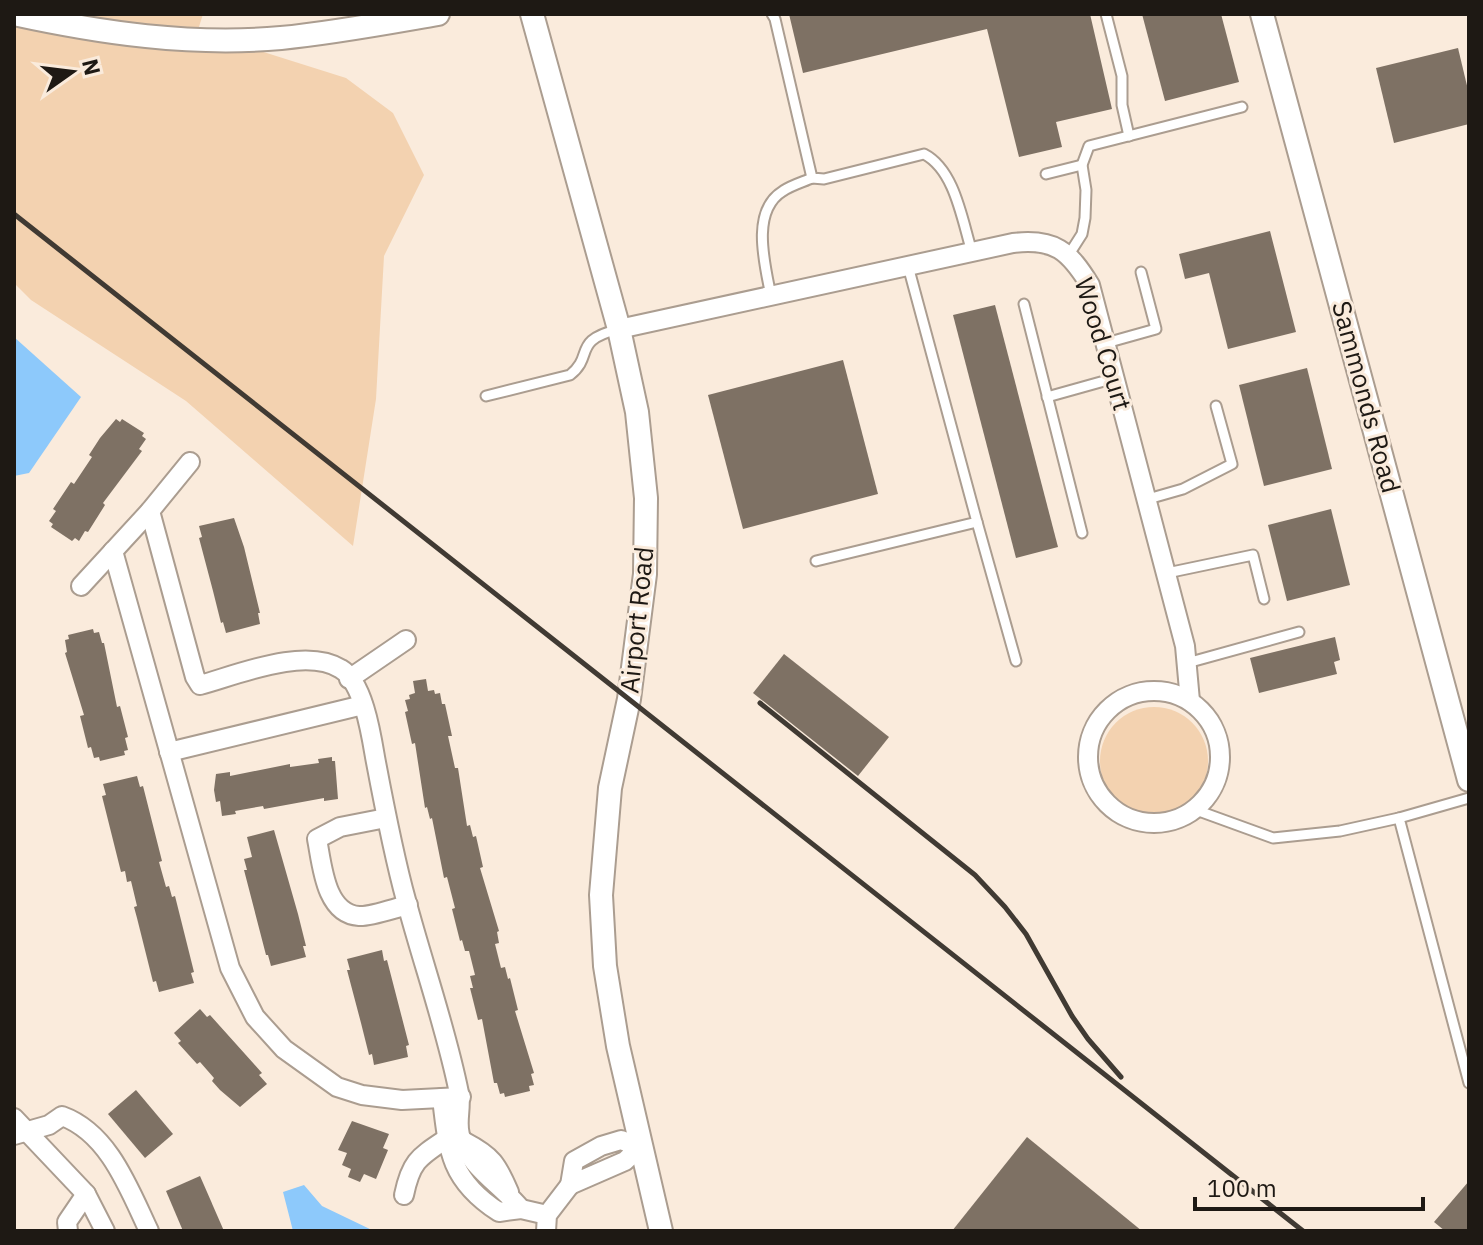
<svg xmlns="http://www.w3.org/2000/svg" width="1483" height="1245" font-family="'IBM Plex Sans',sans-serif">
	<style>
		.green { fill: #f3d2b0 }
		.water { fill: #8dc9fb }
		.building { fill: #7e7164 }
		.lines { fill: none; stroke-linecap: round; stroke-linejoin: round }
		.service-casing { stroke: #ab9d90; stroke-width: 13 }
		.minor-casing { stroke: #ab9d90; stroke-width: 22 }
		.tertiary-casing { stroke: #ab9d90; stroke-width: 26 }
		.service { stroke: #fff; stroke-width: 9 }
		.minor { stroke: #fff; stroke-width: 18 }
		.tertiary { stroke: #fff; stroke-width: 22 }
		.rail { stroke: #403a33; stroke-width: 5 }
		.labels { text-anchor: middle; stroke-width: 6; stroke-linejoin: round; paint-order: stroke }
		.street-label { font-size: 26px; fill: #1e1914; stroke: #faebdc }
	</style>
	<rect width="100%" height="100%" fill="#faebdc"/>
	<g class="green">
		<polygon points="52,14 203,14 198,30 202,32"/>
		<polygon points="14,22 248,47 346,78 393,113 424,175 384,256 376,399 353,546 186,401 31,300 14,283"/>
		<circle cx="1154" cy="761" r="54"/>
	</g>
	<g class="water">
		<polygon points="14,337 81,397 29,473 14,476"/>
		<polygon points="304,1185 322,1206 374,1231 293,1231 283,1192"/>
	</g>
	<g class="building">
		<polygon points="789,14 1090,14 1112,109 1056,122 1062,147 1019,157 987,29 803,73"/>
		<polygon points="1142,14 1221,14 1239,82 1165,101"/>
		<polygon points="1458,48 1469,94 1469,124 1394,143 1376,68"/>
		<polygon points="1270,231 1296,332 1228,349 1209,273 1185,279 1179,254"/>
		<polygon points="995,305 1058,547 1016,558 953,315"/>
		<polygon points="843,360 878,494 743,529 708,395"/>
		<polygon points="1307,368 1332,469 1264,486 1239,385"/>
		<polygon points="116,419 120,422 122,419 144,433 142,436 146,439 139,449 142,451 103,503 105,505 88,532 85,531 79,541 75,538 72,541 51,527 53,524 49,521 56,511 53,509 71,482 74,484 92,457 89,455 100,438"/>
		<polygon points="1331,509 1350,585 1287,601 1268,525"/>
		<polygon points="234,518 244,547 260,613 258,613 260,624 226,633 223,622 221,623 213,591 199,538 202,537 199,526"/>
		<polygon points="93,629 94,633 99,632 102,643 104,643 117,707 120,706 128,737 125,738 128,750 124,751 125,755 100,761 99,757 94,758 91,747 88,748 80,716 84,715 65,653 67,652 65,640 69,639 68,635"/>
		<polygon points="1335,637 1340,660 1334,662 1337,674 1259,693 1250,658"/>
		<polygon points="784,654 889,737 858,776 753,693"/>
		<polygon points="426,679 428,691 434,690 435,694 440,693 442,704 445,704 452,736 448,736 455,768 458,768 467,826 470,825 473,837 476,836 483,867 480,868 499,931 497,932 499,943 495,944 501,968 505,967 508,979 510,978 518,1010 515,1011 534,1073 531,1074 534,1085 529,1086 530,1091 505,1097 504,1093 500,1094 497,1083 494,1083 482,1019 478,1020 470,988 473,988 470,976 475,975 469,951 465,951 462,940 460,941 452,909 455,908 447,877 444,878 432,818 430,819 427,807 425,808 415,743 412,744 405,712 408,711 405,700 410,699 409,695 415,693 413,681"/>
		<polygon points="332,757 332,761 335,761 338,799 324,801 324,798 264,809 263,806 235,811 236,814 222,816 220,801 216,802 214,790 216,774 230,772 230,776 290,764 290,767 319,763 318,759"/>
		<polygon points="137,776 140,787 143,786 162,861 159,862 166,887 169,886 172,897 175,896 194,972 191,973 194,983 159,992 156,981 153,982 137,918 134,907 137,906 131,881 127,882 125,871 121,872 102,796 106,795 103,784"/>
		<polygon points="274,830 298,914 306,946 303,946 306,957 271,966 268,955 266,955 244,870 247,870 244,859 252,857 247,837"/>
		<polygon points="382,950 384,961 387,960 409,1045 406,1046 408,1057 374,1065 372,1054 369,1055 361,1023 347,970 350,970 347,959"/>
		<polygon points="200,1009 207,1017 210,1015 262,1073 259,1075 267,1084 240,1107 220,1090 212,1081 214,1078 200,1062 197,1064 178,1043 181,1041 174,1033"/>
		<polygon points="136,1090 173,1134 145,1158 108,1114"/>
		<polygon points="352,1121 389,1134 383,1148 388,1150 376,1179 364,1174 360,1182 348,1177 351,1169 342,1165 347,1153 338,1150"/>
		<polygon points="1027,1137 1142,1231 952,1231"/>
		<polygon points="200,1176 224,1231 183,1231 166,1191"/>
		<polygon points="1469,1181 1469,1231 1445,1231 1434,1222"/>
	</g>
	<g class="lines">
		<g class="service-casing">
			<g id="service">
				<path d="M 772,14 L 775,19 L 812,178 L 824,179 L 924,154 C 955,170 962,220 972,252"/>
				<polyline points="1106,14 1122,76 1122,105 1129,136"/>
				<polyline points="1046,174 1082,165"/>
				<polyline points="1068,256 1082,234 1085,218 1086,190 1082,165 1089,146 1242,107"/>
				<path d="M 771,296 C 765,265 750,211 783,191 C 792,185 803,182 812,178"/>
				<polyline points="1024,304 1082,533"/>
				<polyline points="1106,343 1156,329 1141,272"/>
				<path d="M 486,396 L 570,375 C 595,355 571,341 619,329"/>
				<polyline points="1047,397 1115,378"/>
				<polyline points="1148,499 1183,489 1232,464 1216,406"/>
				<polyline points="977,522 1016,661"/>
				<polyline points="816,561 977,522 908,266"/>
				<polyline points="1167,573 1253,555 1264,599"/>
				<polyline points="1187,663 1299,632"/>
				<polyline points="1469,798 1399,818 1469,1083"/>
				<polyline points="1196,810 1273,838 1340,831 1399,818"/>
			</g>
		</g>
		<g class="minor-casing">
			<g id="minor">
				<path d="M 619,329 L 1013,243 C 1055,238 1069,251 1090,285 L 1185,646 L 1190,701"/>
				<path d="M 150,511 L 195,677 L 200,685 C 237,675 305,646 341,669 C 363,682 371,733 375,757 C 384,805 393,853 406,900 C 423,964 446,1028 459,1093 C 462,1107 456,1121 460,1135 C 468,1167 502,1185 521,1209"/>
				<polyline points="113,551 230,968 255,1017 284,1049 337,1087 362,1095 402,1100 461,1097"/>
				<polyline points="81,586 150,511 190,462"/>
				<polyline points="349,679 406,640"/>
				<circle cx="1154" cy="757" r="66"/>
				<polyline points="169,752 363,705"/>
				<path d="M 386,818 L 340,827 L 317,839 C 322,864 325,914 359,916 C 370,917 395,908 408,905"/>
				<path d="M 442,1098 C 448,1152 451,1181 499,1212 L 521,1209 L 547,1215"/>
				<polyline points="14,1118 86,1194 105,1231"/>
				<path d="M 14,1135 L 49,1125 L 62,1116 C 109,1133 129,1189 149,1231"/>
				<polygon points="621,1140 640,1147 625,1161 570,1185 574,1161 601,1146"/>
				<path d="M 465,1142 C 492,1156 497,1164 509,1192"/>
				<path d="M 404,1195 C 411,1161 419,1157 446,1139"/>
				<polyline points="68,1231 67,1222 86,1194"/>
				<polyline points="546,1231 547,1215 570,1185"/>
			</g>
		</g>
		<g class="tertiary-casing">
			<g id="tertiary">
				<path d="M 14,14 C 101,33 191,46 281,38 C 333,33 386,23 438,14"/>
				<polyline points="532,14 619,329 637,412 646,498 645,574 629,699 610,788 601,895 605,966 618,1046 661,1231"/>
				<polyline points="1262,14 1469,780"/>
			</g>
		</g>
		<use href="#service" class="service"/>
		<use href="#minor" class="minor"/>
		<use href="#tertiary" class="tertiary"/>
		<g class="rail">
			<polyline points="14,214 1303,1231"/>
			<polyline points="760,703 975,875 1005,907 1026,934 1072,1016 1088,1039 1121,1077"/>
		</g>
	</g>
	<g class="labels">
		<g class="street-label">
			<text transform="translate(1103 344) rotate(73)" y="9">Wood Court</text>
			<text transform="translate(1366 397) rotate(75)" y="9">Sammonds Road</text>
			<text transform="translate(637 620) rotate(-84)" y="9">Airport Road</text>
		</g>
	</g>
	<rect width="1483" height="1245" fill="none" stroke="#1e1914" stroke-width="32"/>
	<g transform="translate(72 72) rotate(76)" stroke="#faebdc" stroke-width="6" paint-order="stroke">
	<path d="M0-6L14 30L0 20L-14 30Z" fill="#1e1914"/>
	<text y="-12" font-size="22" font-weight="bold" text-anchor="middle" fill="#1e1914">N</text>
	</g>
	<path d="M1195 1197v12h228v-12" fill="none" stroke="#1e1914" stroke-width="4"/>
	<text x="1207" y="1197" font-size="24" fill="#1e1914" stroke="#faebdc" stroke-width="6" paint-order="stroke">100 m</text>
</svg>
